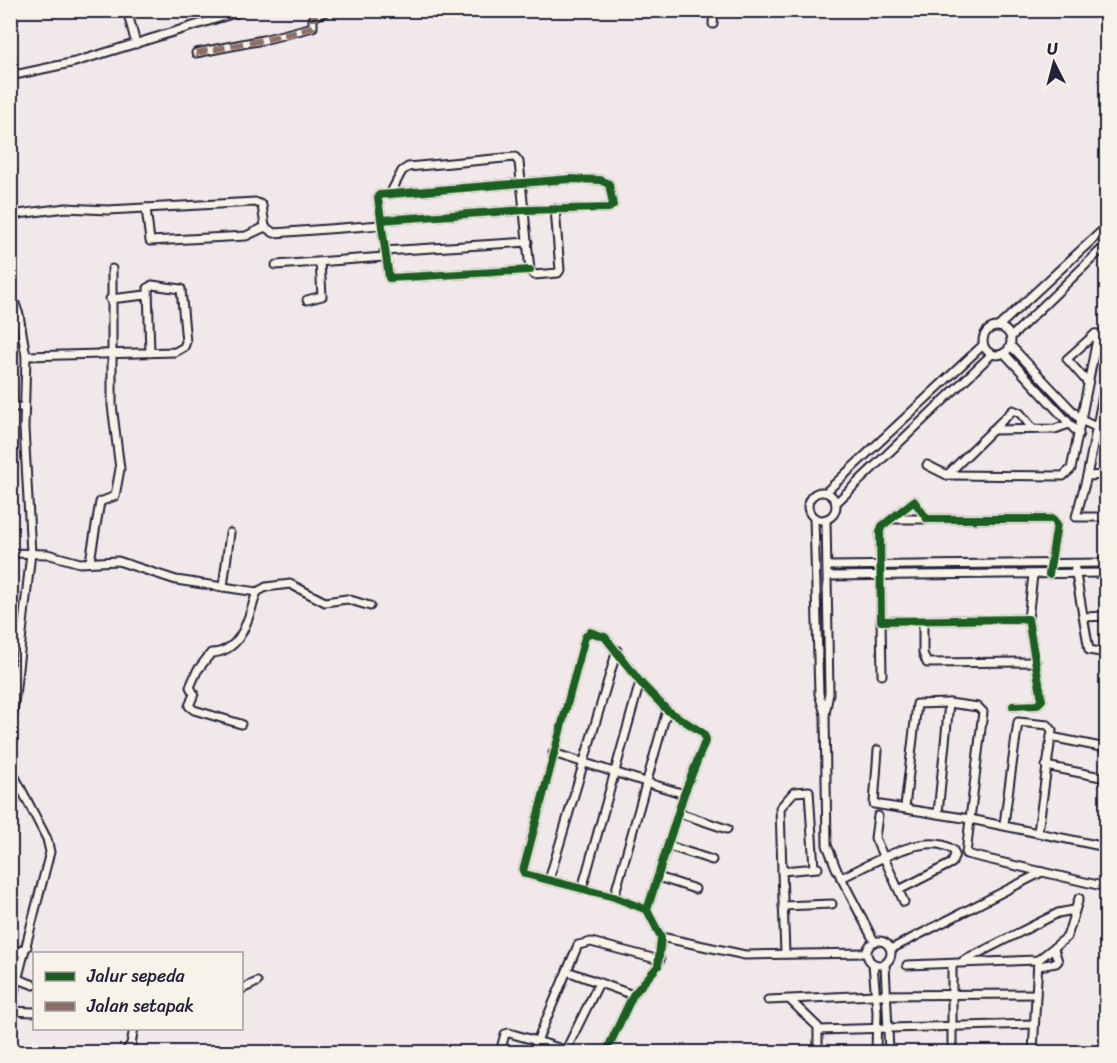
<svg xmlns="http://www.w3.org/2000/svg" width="1117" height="1063" font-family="Sriracha,sans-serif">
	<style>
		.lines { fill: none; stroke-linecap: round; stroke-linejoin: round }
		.minor-casing { stroke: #22223b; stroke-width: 11 }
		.minor { stroke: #f7f3e8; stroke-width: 7 }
		.quiet { stroke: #8d6e63; stroke-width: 6; stroke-dasharray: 12 6; stroke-linecap: butt }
		.cycleway-casing { stroke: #f7f3e8; stroke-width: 11 }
		.cycleway { stroke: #1b5e20; stroke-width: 8 }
	</style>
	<rect width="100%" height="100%" fill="#f1e8e9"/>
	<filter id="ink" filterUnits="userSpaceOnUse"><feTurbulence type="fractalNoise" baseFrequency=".0167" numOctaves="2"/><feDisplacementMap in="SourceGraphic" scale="12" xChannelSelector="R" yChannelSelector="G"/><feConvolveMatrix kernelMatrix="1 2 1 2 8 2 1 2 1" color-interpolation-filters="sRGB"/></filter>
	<g filter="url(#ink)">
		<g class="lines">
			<g class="minor-casing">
				<g id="minor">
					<polyline points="127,10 136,44"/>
					<polyline points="315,10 317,15 325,12"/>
					<polyline points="713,24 714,10"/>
					<polyline points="196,53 263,40 313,27 313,19 317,15"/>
					<polyline points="10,76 75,62 245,10"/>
					<polyline points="391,192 402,171 408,167 515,157 519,162 530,270 534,275 558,273 560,270 555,209"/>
					<polyline points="146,208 150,241 246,236 265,227"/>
					<polyline points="10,215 66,208 108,210 255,202 262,205 265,227 274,233 381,225"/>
					<polyline points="381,220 525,210 609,208 613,205 609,184 600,180 570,179 379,195 378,198 389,278 530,270"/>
					<polyline points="384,251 528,242"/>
					<polyline points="276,265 384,257"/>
					<polyline points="10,289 19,315 26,356 24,428 31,553 10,740"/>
					<polyline points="110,299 146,295"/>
					<polyline points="307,300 322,296 320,262"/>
					<polyline points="10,317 19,315"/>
					<polyline points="999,326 1106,227"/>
					<circle cx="997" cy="341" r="14"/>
					<polyline points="1011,337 1106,245"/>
					<polyline points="1011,346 1081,420"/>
					<polyline points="1004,353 1079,434"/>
					<polyline points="26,356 175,352 184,347 186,342 181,289 152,285 148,288 150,353"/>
					<polyline points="1106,380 1087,476 1106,475"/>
					<polyline points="1088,383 1067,359 1095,334"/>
					<polyline points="10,407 23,407"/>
					<polyline points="1081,420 1098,334 1095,334"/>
					<polyline points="992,430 1055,429 1069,424"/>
					<polyline points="927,465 947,475 1013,410 1020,413 1033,429"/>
					<polyline points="947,475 1063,476 1071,469 1081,420 1096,427 1106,428"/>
					<polyline points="1087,476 1076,517 1106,517"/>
					<circle cx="822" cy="506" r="14"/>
					<polyline points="826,492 983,345"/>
					<polyline points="836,503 992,354"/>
					<polyline points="814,518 819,694 825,714"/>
					<polyline points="826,519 829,693 825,714 827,845 836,868 874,941"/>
					<polyline points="891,519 927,519"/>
					<polyline points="10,553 47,554 80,563 118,561 176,580 257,592 266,587 290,584 325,602 347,599 370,606"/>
					<polyline points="90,561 100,502 115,496 120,469 112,405 112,269"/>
					<polyline points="828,566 1106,563"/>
					<polyline points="1075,569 1089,650 1106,653"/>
					<polyline points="828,576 1106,573"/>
					<polyline points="223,587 230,533"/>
					<polyline points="1084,617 1106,616"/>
					<polyline points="1028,619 1033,575"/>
					<polyline points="881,621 882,675"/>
					<polyline points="923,621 923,653 927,663 1036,662"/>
					<polyline points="1013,706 1037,705 1042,700 1028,619 881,621 880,531 882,526 914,501 927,519 1053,519 1057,524 1049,574"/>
					<path d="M 241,724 L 194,710 L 189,706 L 194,694 L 190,687 L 197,671 L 211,653 C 243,652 248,617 257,592"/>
					<polyline points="1051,737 1106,748"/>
					<polyline points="878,750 874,804 970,819 966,854 1106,887"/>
					<polyline points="553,753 684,794"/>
					<polyline points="10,761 13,773 47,839 50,852 10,1008"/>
					<polyline points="1046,766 1106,778"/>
					<polyline points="905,807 917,704 949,703"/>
					<polyline points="679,813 727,829"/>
					<polyline points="938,813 949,703 978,707 983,712 970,819 1106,847"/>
					<polyline points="878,816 875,838 904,902"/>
					<polyline points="1004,824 1018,722 1048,725 1052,730 1038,832"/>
					<polyline points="669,846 712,860"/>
					<polyline points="814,868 809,791 794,792 780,808 782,871 818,868"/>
					<polyline points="782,871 785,954"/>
					<polyline points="658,877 695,889"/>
					<path d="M 841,878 C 868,866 926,829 953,850 L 955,854 L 952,863 L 899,890"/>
					<polyline points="549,880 617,650"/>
					<polyline points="582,889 640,682"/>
					<polyline points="614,897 667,710"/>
					<polyline points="783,906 832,904"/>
					<polyline points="661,937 745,955 866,953"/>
					<circle cx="879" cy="953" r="12"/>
					<polyline points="891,949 1042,872"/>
					<polyline points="10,957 27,947"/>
					<polyline points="963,961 1058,913 1074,910"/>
					<polyline points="873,964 877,1012 876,1052"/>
					<polyline points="885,964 889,1052"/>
					<polyline points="907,965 1038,960 1067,937 1079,898"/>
					<polyline points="1039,966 1056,963 1058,961 1054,949"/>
					<polyline points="567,971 633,995"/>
					<polyline points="18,979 34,985"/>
					<polyline points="242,989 257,982"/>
					<polyline points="768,1000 875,995 1036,994"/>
					<polyline points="790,1000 818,1027 818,1052"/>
					<polyline points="10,1011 34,1012"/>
					<polyline points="819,1030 1034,1024"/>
					<polyline points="125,1052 131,1044 134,1028"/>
					<polyline points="500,1052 505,1034 509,1033 537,1041 534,1052"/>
					<polyline points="565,1052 599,983"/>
					<polyline points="571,1052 537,1041 578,945 591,942 660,960"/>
					<polyline points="606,1052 633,995 658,966 661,937 647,910 614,897 525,874 523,871 585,637 590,632 605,637 640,682 667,710 703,733 706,739 684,794 647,910"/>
					<polyline points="952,1052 952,965"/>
					<polyline points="1033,1052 1038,960"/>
				</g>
			</g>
			<use href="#minor" class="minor"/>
			<polyline class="quiet" points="196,53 263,40 313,27 313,19 317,15"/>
			<g class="cycleway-casing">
				<g id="cycleway">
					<polyline points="381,220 525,210 609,208 613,205 609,184 600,180 570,179 379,195 378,198 389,278 530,270"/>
					<polyline points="1013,706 1037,705 1042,700 1028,619 881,621 880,531 882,526 914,501 927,519 1053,519 1057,524 1049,574"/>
					<polyline points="606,1052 633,995 658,966 661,937 647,910 614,897 525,874 523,871 585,637 590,632 605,637 640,682 667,710 703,733 706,739 684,794 647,910"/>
				</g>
			</g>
			<use href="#cycleway" class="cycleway"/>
		</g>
	</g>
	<rect width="1117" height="1063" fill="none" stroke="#f7f3e8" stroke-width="36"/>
	<rect x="18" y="18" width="1081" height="1027" fill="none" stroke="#22223b" stroke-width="2" filter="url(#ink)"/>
	<rect x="33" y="952" width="210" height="78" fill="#f7f3e8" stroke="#a29fa3" stroke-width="1.5"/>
	<rect x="45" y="972" width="30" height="9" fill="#1b5e20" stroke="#a29fa3" stroke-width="1.5"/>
	<text x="87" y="982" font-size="18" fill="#22223b">Jalur sepeda</text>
	<rect x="45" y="1002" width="30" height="9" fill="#8d6e63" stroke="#a29fa3" stroke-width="1.5"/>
	<text x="87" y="1012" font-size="18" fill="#22223b">Jalan setapak</text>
	<g transform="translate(1054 63) rotate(354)" stroke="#f7f3e8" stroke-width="4.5" paint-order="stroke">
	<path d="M0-4.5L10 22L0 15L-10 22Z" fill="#22223b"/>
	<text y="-9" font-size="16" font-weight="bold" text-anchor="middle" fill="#22223b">U</text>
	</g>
</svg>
